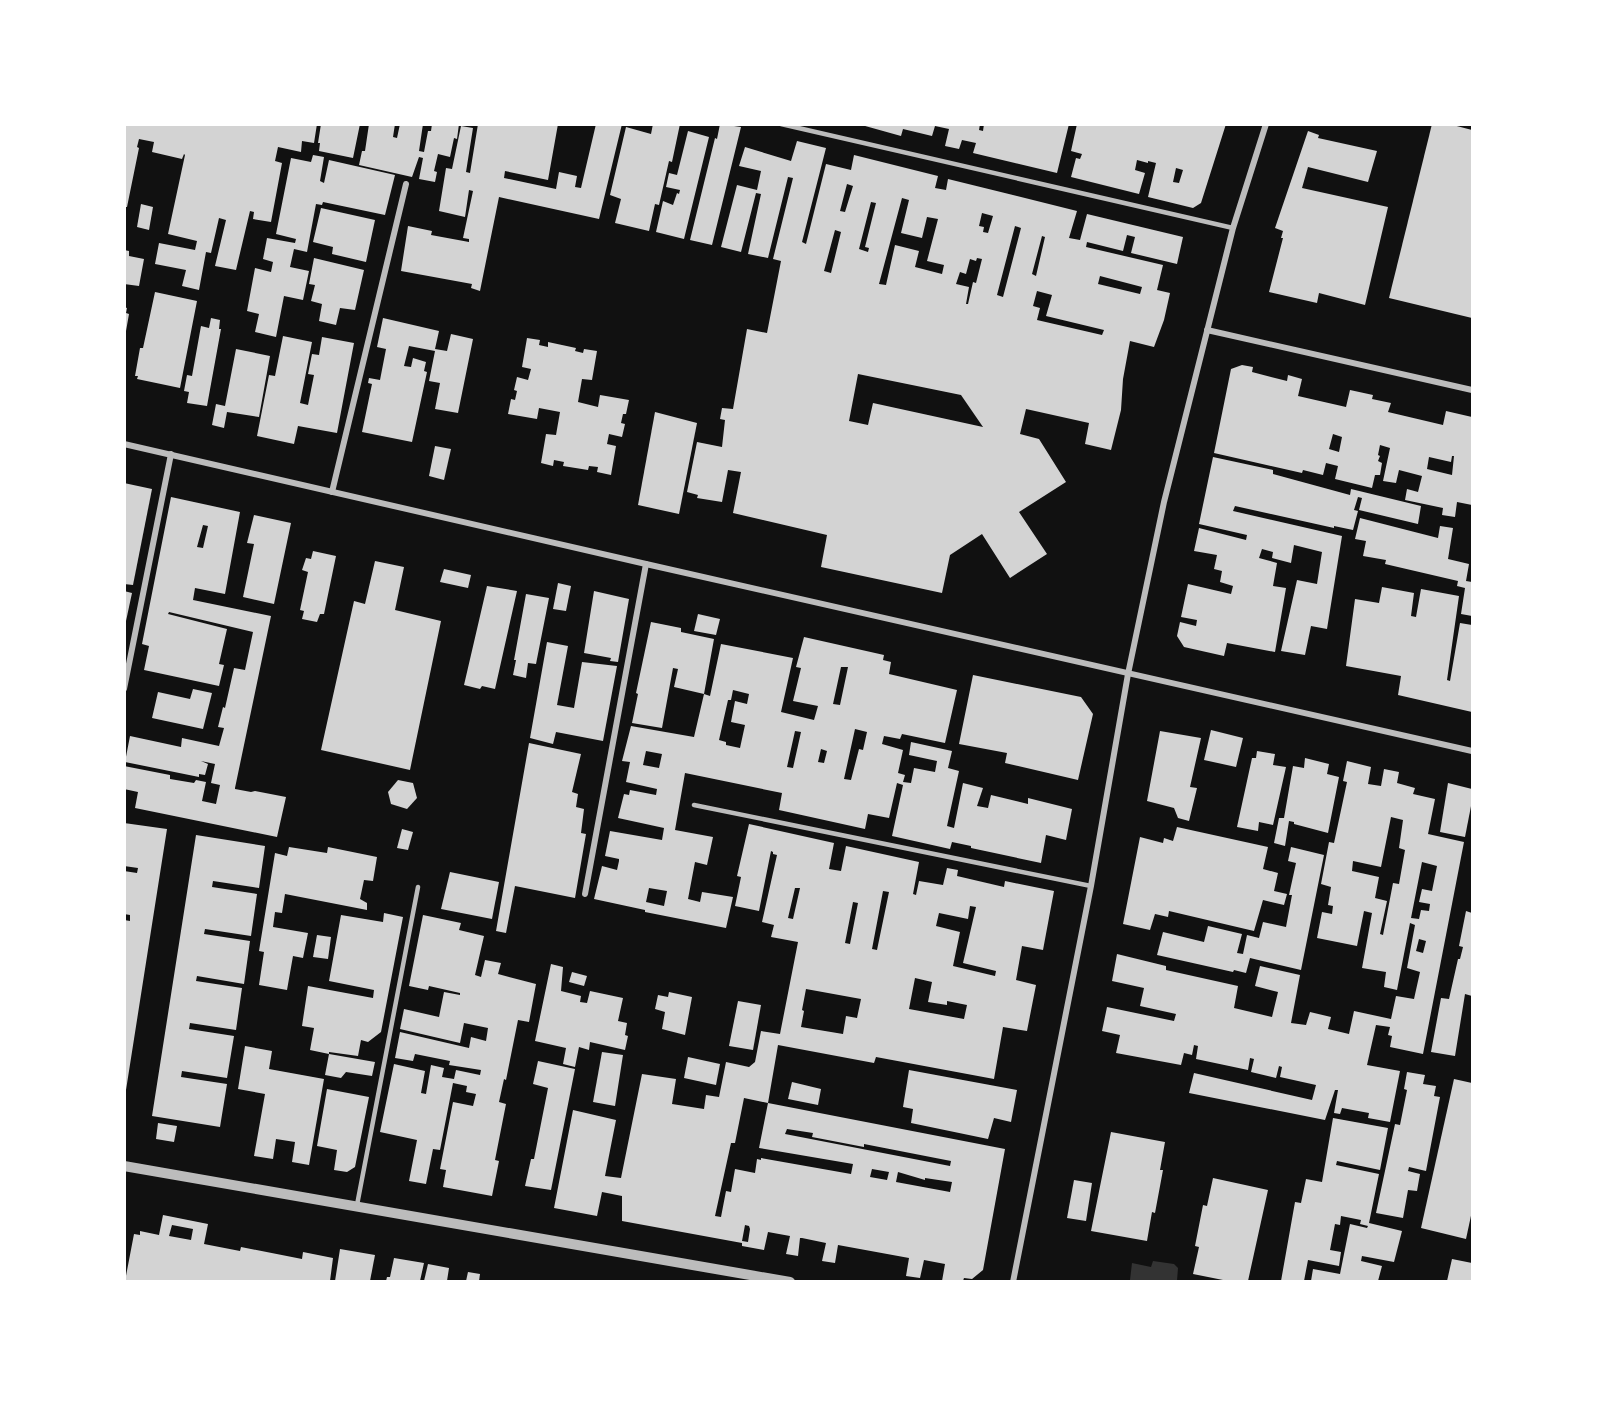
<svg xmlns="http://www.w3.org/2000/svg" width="1597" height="1406" font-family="'Zilla Slab',serif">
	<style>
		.water { fill: #333 }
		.building { fill: #d3d3d3; fill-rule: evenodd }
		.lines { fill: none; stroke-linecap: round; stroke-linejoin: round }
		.service { stroke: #bcbcbc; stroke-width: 4.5 }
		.minor { stroke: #bcbcbc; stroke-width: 6 }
		.tertiary { stroke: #bcbcbc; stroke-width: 10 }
	</style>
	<rect width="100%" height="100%" fill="#111"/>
	<polygon class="water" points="1153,1261 1174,1264 1178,1268 1177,1281 1130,1280 1132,1263 1151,1267"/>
	<g class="building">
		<polygon points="124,124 317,124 314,143 302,141 301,152 278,147 275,161 282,163 271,222 253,219 254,212 250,211 236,270 215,266 226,220 219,218 211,253 206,252 199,290 182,286 186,270 155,264 159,243 195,250 197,241 168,234 185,155 184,154 182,159 152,152 154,142 139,139 137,147 139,148 127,207 124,207"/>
		<polygon points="321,124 360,124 353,158 319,151 320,143 318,143"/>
		<polygon points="369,124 395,124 393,137 397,138 400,124 423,124 419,151 424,152 428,131 431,131 432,124 459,124 457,139 454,138 450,157 438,154 434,171 437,172 435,182 419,179 423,158 419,157 412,177 359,165 362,151 365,151"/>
		<polygon points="478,124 558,124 548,180 505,171 504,178 556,189 559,172 577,176 575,187 581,188 596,124 622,124 599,219 499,197 480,291 471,288 472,284 401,271 408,226 432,231 431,235 469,242 469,239 463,238 473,191 469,190 465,217 439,211 446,168 452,169 461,126 473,128 466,172 470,173"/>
		<polygon points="653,124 680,124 672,162 669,161 659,205 655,204 649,231 615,223 621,199 610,195 626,127 651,134"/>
		<polygon points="720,124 741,127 712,245 690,240 715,138 717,139"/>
		<polygon points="858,124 980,124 979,130 983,131 984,124 1069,124 1057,173 973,153 976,143 962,140 959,149 945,146 949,129 935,126 932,136 903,129 901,136"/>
		<path d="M 1077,124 L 1226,124 L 1201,203 L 1193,208 L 1148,197 L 1156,163 L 1148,161 L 1148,163 L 1137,160 L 1135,170 L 1145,173 L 1139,194 L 1071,177 L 1076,158 L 1080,159 L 1082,154 L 1071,151 ZM 1176,168 L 1183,170 L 1179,183 L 1173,182 Z"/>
		<polygon points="1432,124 1449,124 1472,130 1472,318 1389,298"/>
		<polygon points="688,131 709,137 684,239 656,232 663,201 673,205 677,193 679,194 680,190 666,187 669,173 677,175"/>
		<polygon points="1308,131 1319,135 1318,138 1377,151 1368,182 1308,167 1302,188 1388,207 1365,305 1319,293 1317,303 1269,292 1283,238 1281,238 1283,231 1275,228"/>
		<path d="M 797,141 L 826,148 L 802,242 L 806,244 L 826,164 L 851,170 L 854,155 L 938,176 L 935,188 L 946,190 L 948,179 L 1077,211 L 1069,238 L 1080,240 L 1087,214 L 1183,237 L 1177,264 L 1131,253 L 1135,237 L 1127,235 L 1123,251 L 1087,242 L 1086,247 L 1163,265 L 1157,290 L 1170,293 L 1164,320 L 1154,347 L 1130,341 L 1123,379 L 1121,410 L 1111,450 L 1085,444 L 1089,423 L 1026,409 L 1020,434 L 1039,439 L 1066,482 L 1019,512 L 1047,554 L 1010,578 L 982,534 L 950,555 L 942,593 L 821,567 L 827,535 L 733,513 L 741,472 L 728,470 L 722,502 L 697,498 L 698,495 L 687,492 L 697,442 L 722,447 L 725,420 L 720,419 L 722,408 L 733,409 L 747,329 L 767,333 L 781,261 L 773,259 L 793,178 L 788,177 L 768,258 L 748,254 L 761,194 L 756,193 L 741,252 L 721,247 L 737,185 L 757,190 L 761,171 L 739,166 L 745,147 L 791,161 ZM 847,184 L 853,186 L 845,212 L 840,211 ZM 902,198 L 909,200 L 901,233 L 922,238 L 927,217 L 938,219 L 927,261 L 944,265 L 942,274 L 915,267 L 919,251 L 895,245 L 886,285 L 879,284 ZM 871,202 L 876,203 L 865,247 L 869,248 L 868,252 L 859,249 ZM 982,213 L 993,216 L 988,233 L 983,232 L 984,227 L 979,226 ZM 1015,226 L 1021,228 L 1003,297 L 997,295 ZM 835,230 L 841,232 L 831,273 L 824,271 ZM 1042,236 L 1045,237 L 1036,276 L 1032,274 ZM 977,258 L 982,259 L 976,283 L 973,282 L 968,304 L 966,304 L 969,287 L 956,284 L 960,272 L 966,274 L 970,259 L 976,261 ZM 1100,276 L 1142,287 L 1140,294 L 1098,284 ZM 1037,291 L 1052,295 L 1046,316 L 1104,330 L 1102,335 L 1037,320 L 1040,308 L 1033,306 ZM 858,374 L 961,395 L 983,427 L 873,403 L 868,425 L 849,421 Z"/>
		<polygon points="313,155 324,157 320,181 324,183 329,160 395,175 385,215 323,202 322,205 316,204 307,252 294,249 290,267 309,271 303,300 284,296 276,337 255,332 259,314 247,311 255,268 271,272 273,262 263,259 267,238 295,243 296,239 276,234 291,158 311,162"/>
		<polygon points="141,204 153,207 149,230 137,227"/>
		<polygon points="321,208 375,220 366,262 332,254 333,247 313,242"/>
		<polygon points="124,250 129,251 129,256 144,259 139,286 124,284"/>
		<polygon points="314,258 364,270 355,310 340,308 336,325 319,321 322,304 311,301 315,285 309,284"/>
		<polygon points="155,292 197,301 180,388 137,379 138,376 135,376 140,348 143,348"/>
		<polygon points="124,307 127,308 126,313 129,314 126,331"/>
		<polygon points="211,318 220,320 219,329 221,329 207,406 187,403 189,392 184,391 187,375 192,376 201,326 209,328"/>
		<polygon points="383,318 439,331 435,349 447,351 451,334 473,339 458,413 435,409 440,383 429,381 435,351 409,346 404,366 411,367 413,358 426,362 424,371 427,372 412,442 362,432 372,384 368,383 369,378 380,380 386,349 377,347"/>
		<polygon points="283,336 312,342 300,403 308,405 314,375 308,374 312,354 319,355 322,337 354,343 337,433 298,426 294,444 257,436 269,375 275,376"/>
		<polygon points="527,338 540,340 539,345 548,347 548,342 576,348 575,351 583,353 584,349 597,351 592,380 582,379 578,402 598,407 600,395 629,400 626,414 623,414 621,423 625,424 622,437 609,434 607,444 616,446 611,475 597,472 598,467 589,466 588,470 563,466 564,462 554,460 553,466 541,463 546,434 556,435 560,412 539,408 537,419 508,414 511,399 515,400 517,391 514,390 517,377 528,380 531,369 522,367"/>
		<polygon points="236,349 270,356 259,417 227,412 224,428 212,425 216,404 225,406"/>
		<path d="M 1242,365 L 1253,367 L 1252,372 L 1287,381 L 1288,375 L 1302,379 L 1298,396 L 1346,407 L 1350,390 L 1373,395 L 1372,399 L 1391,403 L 1388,412 L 1443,425 L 1446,411 L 1472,417 L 1472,505 L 1457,502 L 1455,517 L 1442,515 L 1443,508 L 1405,500 L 1407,489 L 1418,492 L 1422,476 L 1399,470 L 1396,483 L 1383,481 L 1390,448 L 1380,445 L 1378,455 L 1380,456 L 1378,461 L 1382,463 L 1380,475 L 1375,475 L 1372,488 L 1335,479 L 1338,466 L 1326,463 L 1323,475 L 1303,470 L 1302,473 L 1214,453 L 1231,369 ZM 1333,434 L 1342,437 L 1339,452 L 1329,449 ZM 1452,456 L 1454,456 L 1452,475 L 1427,469 L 1429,457 L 1451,462 Z"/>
		<polygon points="655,412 697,423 679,514 638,505"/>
		<polygon points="435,446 451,449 444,480 429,476"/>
		<polygon points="1213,457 1273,470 1273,474 1350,495 1351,489 1421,506 1418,524 1359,510 1362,498 1358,497 1354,510 1358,511 1353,530 1334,526 1334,528 1235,506 1233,511 1342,536 1327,629 1311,626 1305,655 1281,651 1297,580 1317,584 1322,552 1294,545 1291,563 1272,558 1273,552 1262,549 1259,558 1277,563 1273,586 1286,588 1275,652 1227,643 1224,656 1184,647 1177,636 1180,622 1196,626 1197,620 1181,617 1188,584 1231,594 1233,586 1220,582 1222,571 1214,569 1217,555 1194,551 1199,528 1246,540 1247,535 1199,524"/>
		<polygon points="124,483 152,489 133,585 124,584"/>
		<path d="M 171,497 L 240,512 L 225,594 L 195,588 L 193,600 L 271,616 L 235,788 L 235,789 L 251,792 L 255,791 L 286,797 L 277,837 L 135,808 L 138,792 L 124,789 L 124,766 L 170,775 L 170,779 L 194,783 L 196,780 L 206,782 L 202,801 L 216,804 L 220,785 L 211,783 L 215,764 L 201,761 L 208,764 L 205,775 L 199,774 L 199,777 L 125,762 L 130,736 L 181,747 L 182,738 L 219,746 L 224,728 L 218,727 L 223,707 L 225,708 L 234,668 L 245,670 L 253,632 L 169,612 L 168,614 L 227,629 L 219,664 L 224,665 L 219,686 L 144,670 L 149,646 L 142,644 ZM 203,525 L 208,526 L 203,548 L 197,547 Z"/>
		<polygon points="254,515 291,523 274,604 243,597 254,544 247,543"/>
		<polygon points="1360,518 1438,538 1440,526 1453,528 1448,559 1469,564 1466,581 1472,582 1472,616 1461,614 1465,588 1457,586 1458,581 1385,564 1386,560 1363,556 1366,541 1355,539"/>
		<polygon points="313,551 336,556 324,614 320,614 317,622 302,619 304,611 300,610 308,572 302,570 306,558 311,559"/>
		<polygon points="375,561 404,567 395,610 441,621 410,770 321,750 354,601 365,604"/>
		<polygon points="444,569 471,575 468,588 440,582"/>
		<polygon points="558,583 571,586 566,611 553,609"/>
		<polygon points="487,586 517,591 495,689 482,686 480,689 464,685"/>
		<polygon points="1382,587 1414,593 1411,616 1416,617 1421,589 1459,596 1447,680 1450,681 1460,623 1472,625 1472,712 1398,695 1401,676 1346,666 1355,599 1379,603"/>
		<polygon points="124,591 132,593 126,621 124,621"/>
		<polygon points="594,591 629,599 618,662 610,661 611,658 584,653"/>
		<polygon points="526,594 549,598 536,664 528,663 526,678 513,675 516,660 514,660"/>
		<polygon points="698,614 720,619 716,635 694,631"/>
		<polygon points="651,622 681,628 681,632 714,639 704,694 674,687 678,669 673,668 662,728 632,723 638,694 636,693"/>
		<path d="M 804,637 L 884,655 L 883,660 L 891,662 L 889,674 L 957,690 L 945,743 L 902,734 L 900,739 L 884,736 L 882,744 L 903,750 L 898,773 L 905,775 L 903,782 L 911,783 L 914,768 L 935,772 L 937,761 L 909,755 L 911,742 L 952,751 L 948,768 L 959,771 L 947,826 L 954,828 L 963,783 L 983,788 L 977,806 L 988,808 L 991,795 L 1028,804 L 1028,798 L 1072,809 L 1066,840 L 1046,835 L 1041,863 L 971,848 L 971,846 L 952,842 L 950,849 L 892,836 L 903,785 L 897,783 L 889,818 L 868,814 L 865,829 L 779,810 L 782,793 L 685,773 L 675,830 L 713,837 L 707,865 L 695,862 L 688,899 L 700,902 L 702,892 L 733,897 L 726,928 L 645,912 L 645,910 L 594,899 L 602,866 L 617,870 L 619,861 L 619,859 L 605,856 L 610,831 L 662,840 L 664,828 L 618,818 L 624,794 L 629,795 L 630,790 L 656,795 L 657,789 L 626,782 L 630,762 L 622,761 L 631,726 L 694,737 L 704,694 L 710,696 L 721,644 L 793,658 L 781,712 L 814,720 L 818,706 L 793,701 L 801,668 L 796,667 ZM 841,667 L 848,667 L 840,705 L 833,704 ZM 733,690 L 749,694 L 747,704 L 735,701 L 731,722 L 745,725 L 740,748 L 726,745 L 726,742 L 719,740 L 728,700 L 731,700 ZM 855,729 L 867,732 L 863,750 L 859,749 L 851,780 L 844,779 ZM 795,731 L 801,732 L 793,768 L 787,767 ZM 821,749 L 827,751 L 824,763 L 818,762 ZM 646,751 L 662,754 L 659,768 L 643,765 ZM 649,888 L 667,891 L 664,906 L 646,902 Z"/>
		<polygon points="547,642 568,646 557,705 574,708 582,662 617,666 603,741 556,732 553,744 530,738"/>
		<polygon points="973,675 1081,697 1093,714 1078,780 1005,763 1007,753 959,744"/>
		<polygon points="193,689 212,693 203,729 152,718 158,692 190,699"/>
		<polygon points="1211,730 1243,738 1236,767 1204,760"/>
		<polygon points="1160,731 1201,738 1190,787 1197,788 1189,821 1178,818 1174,808 1147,801"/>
		<polygon points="529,743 581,754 572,792 578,794 576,807 584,809 581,833 586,834 575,898 515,886 506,933 496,931"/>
		<polygon points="1257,751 1275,754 1273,765 1286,767 1273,825 1259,822 1258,831 1237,827 1252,758 1256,758"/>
		<polygon points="1305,758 1329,764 1327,774 1339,777 1328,833 1294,824 1294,822 1289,821 1285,846 1274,843 1279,818 1284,818 1293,766 1304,768"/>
		<path d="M 1347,761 L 1371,767 L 1368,784 L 1381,786 L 1384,769 L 1399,772 L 1397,783 L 1415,788 L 1413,794 L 1435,799 L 1428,834 L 1464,842 L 1423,1054 L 1390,1047 L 1392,1036 L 1388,1035 L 1390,1027 L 1376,1025 L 1367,1065 L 1400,1071 L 1390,1122 L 1368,1118 L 1369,1113 L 1342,1108 L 1340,1114 L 1334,1113 L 1338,1090 L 1335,1090 L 1325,1120 L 1189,1093 L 1194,1073 L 1312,1100 L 1316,1085 L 1280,1077 L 1282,1067 L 1279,1066 L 1276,1078 L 1251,1072 L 1254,1059 L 1250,1058 L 1248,1070 L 1196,1059 L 1198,1046 L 1194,1045 L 1192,1055 L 1184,1053 L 1181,1065 L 1116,1053 L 1120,1035 L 1102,1031 L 1107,1007 L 1174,1021 L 1176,1014 L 1140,1006 L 1144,988 L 1112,981 L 1117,954 L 1166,966 L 1166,970 L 1238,986 L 1234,1008 L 1272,1017 L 1278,992 L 1255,986 L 1260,966 L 1300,975 L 1291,1023 L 1306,1025 L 1310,1012 L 1331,1017 L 1328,1029 L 1349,1034 L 1354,1011 L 1391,1019 L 1396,996 L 1414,999 L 1420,972 L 1407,968 L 1415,925 L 1410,923 L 1397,990 L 1384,987 L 1386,972 L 1362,968 L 1372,913 L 1364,911 L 1357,946 L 1317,938 L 1322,912 L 1332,914 L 1333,906 L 1328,905 L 1331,887 L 1321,884 L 1329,842 L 1334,843 L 1347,782 L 1343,781 ZM 1391,817 L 1403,820 L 1399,848 L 1405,850 L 1399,884 L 1393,883 L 1383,935 L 1380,934 L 1387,901 L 1375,898 L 1379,877 L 1352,871 L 1353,861 L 1381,867 ZM 1422,862 L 1437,866 L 1432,891 L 1422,889 L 1419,902 L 1430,904 L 1429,911 L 1421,910 L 1419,919 L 1411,918 ZM 1419,939 L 1426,941 L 1423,953 L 1416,951 Z"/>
		<polygon points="398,780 413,783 417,798 407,809 391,804 388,792"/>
		<polygon points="1448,783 1472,789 1472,801 1465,837 1440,832"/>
		<polygon points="124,823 167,829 126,1090 124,920 130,921 130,915 124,914 124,871 137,873 138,868 124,866"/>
		<path d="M 749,824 L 834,843 L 829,869 L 841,871 L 846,846 L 919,862 L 913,894 L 916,895 L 919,881 L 943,885 L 947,868 L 958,870 L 957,876 L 1004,887 L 1005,881 L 1054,891 L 1043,950 L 1022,946 L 1016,980 L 1036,985 L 1027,1031 L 1003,1027 L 994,1079 L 876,1057 L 874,1063 L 778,1045 L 768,1103 L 1005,1149 L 983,1270 L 972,1279 L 964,1278 L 963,1281 L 942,1281 L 945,1264 L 924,1260 L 920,1278 L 906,1276 L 909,1258 L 838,1245 L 835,1263 L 822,1261 L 826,1243 L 802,1238 L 800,1238 L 798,1256 L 786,1254 L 790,1236 L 768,1232 L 764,1250 L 742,1246 L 742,1243 L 622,1221 L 622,1196 L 602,1192 L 597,1216 L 554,1208 L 573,1110 L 616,1120 L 605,1176 L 621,1178 L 642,1074 L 676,1079 L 672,1104 L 704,1109 L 706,1095 L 719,1097 L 726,1062 L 749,1067 L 755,1062 L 761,1031 L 780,1034 L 798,942 L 771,937 L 774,925 L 762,922 L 777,855 L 773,854 L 773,852 L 771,851 L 759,911 L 735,906 L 741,877 L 737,876 ZM 795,888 L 800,888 L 793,919 L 788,918 ZM 883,891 L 889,892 L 877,950 L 872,949 ZM 853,902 L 858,903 L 850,944 L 845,943 ZM 970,906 L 976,907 L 963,963 L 996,971 L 995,976 L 953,966 L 960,932 L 936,926 L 939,913 L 968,919 ZM 915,978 L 932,982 L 928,1002 L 947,1005 L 947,1001 L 967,1005 L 964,1019 L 909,1009 ZM 806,989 L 861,999 L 857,1018 L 846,1016 L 843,1034 L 801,1027 L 804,1011 L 802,1010 ZM 744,1098 L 768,1103 L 759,1148 L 853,1164 L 851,1174 L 761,1158 L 761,1160 L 757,1159 L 755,1173 L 735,1169 L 731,1192 L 726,1191 L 721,1217 L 715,1216 L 731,1143 L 735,1143 ZM 787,1129 L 813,1133 L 812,1137 L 864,1147 L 864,1144 L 951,1161 L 950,1166 L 785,1134 ZM 872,1169 L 889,1172 L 887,1180 L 870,1177 ZM 898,1172 L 925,1180 L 925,1178 L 952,1182 L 950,1192 L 896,1182 ZM 745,1225 L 749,1226 L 750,1229 L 748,1242 L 742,1241 Z"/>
		<polygon points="1177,827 1268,847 1263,869 1278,873 1274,891 1287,894 1284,905 1263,900 1254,931 1169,911 1168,917 1155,914 1150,930 1123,924 1140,837 1163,843 1164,838 1173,841"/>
		<polygon points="402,829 413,832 408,850 397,848"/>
		<polygon points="196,835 265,846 259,888 213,881 212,887 257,894 251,936 205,929 204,934 250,941 244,984 197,976 196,981 242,988 236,1030 190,1023 189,1029 234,1036 227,1078 182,1071 181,1077 227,1084 220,1127 152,1116"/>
		<polygon points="289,847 327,853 328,847 377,857 373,881 364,880 360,899 367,903 367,910 285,894 282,913 275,912 273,927 308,933 303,958 293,956 287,990 259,985 264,952 259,951 275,853 287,856"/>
		<polygon points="1291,847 1324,855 1301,970 1250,958 1246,973 1234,970 1233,972 1157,955 1163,932 1204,942 1208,926 1242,934 1237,953 1243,954 1247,935 1259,938 1263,922 1286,927 1292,895 1289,895 1296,863 1288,861"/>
		<polygon points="450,872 499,882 492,919 441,909"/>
		<polygon points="1466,911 1472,913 1472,996 1465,994 1455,1056 1431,1052 1441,998 1449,999 1458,959 1460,959 1463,947 1459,946"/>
		<polygon points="384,913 403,917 381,1032 368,1042 361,1040 358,1056 329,1052 329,1054 375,1062 372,1076 346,1072 341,1078 325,1075 329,1054 310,1050 314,1028 302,1026 308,986 373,998 374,990 329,981 341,915 383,922"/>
		<polygon points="423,915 461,923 459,930 484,936 475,975 481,977 485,960 501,963 498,974 536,984 529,1022 518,1020 506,1080 504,1079 499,1102 506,1104 495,1160 499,1161 492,1196 443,1187 446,1170 440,1169 453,1102 473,1106 476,1094 466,1092 467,1086 453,1083 440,1150 433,1149 426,1184 409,1181 417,1140 380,1132 394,1064 425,1071 421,1093 426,1094 431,1065 444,1068 442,1077 454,1079 456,1070 480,1075 481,1070 449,1065 450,1061 415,1054 413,1061 395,1058 400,1032 469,1048 471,1037 486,1041 488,1028 464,1023 460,1043 400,1029 404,1009 439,1017 444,992 460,995 460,993 429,986 428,990 409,986"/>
		<polygon points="317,935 331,937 328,959 313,957"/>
		<polygon points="551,964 563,967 561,991 581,996 580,1002 587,1003 590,991 623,998 618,1021 627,1023 625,1035 628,1036 625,1050 590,1042 589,1050 579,1047 575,1067 563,1064 566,1048 535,1041"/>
		<polygon points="572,972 587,976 584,986 569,982"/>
		<polygon points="669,992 692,997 685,1035 662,1029 665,1012 655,1009 658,995 668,997"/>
		<polygon points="738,1001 761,1005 753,1050 729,1046"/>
		<polygon points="245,1046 272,1051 269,1069 324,1079 309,1165 292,1162 295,1142 276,1139 273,1159 254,1156 265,1094 238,1089"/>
		<polygon points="602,1052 623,1055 615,1106 593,1102"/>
		<polygon points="688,1057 720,1064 716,1085 684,1078"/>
		<polygon points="538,1061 575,1069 551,1190 525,1186 531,1159 534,1159 548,1088 533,1084"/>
		<polygon points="909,1070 1017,1090 1011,1122 994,1118 988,1139 911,1123 913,1109 903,1107"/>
		<polygon points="1407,1072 1425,1075 1423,1084 1436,1086 1434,1096 1440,1097 1426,1171 1409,1167 1408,1171 1420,1174 1417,1191 1408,1190 1403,1218 1376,1213 1395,1124 1400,1125 1407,1090 1404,1089"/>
		<polygon points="1454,1079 1472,1083 1472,1211 1466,1239 1421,1228"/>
		<polygon points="792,1082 821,1089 818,1105 788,1099"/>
		<polygon points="327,1089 369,1097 355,1167 347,1172 334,1170 337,1150 317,1146"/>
		<polygon points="1333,1118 1388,1128 1380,1170 1337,1161 1336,1165 1379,1174 1369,1223 1402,1231 1394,1262 1362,1256 1361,1261 1382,1266 1378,1281 1311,1281 1313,1269 1340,1274 1350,1224 1367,1228 1368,1226 1360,1224 1361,1220 1341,1216 1340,1225 1335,1224 1330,1250 1341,1252 1339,1266 1308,1260 1304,1281 1281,1281 1295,1202 1301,1203 1306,1179 1322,1182"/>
		<polygon points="158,1123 177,1126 174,1142 156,1139"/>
		<polygon points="1111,1132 1165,1142 1160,1170 1163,1170 1155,1213 1152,1212 1147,1241 1091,1231"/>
		<polygon points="1213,1178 1268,1190 1248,1281 1228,1281 1193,1274 1199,1247 1195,1246 1203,1205 1207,1206"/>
		<polygon points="1074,1180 1092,1183 1086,1221 1067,1218"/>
		<path d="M 163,1215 L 208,1224 L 204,1244 L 240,1251 L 241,1247 L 302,1259 L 303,1252 L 333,1258 L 330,1281 L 125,1281 L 134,1234 L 140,1235 L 140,1231 L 159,1235 ZM 172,1225 L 193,1229 L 191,1240 L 169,1236 Z"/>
		<polygon points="340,1249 375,1255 370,1281 335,1281"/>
		<polygon points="394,1258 424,1263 420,1281 386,1281 387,1277 390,1277"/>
		<polygon points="1452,1259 1472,1263 1472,1281 1447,1281"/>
		<polygon points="428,1264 449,1268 447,1281 424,1281"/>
		<polygon points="468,1272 480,1274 479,1281 466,1281"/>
	</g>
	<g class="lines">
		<g class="service">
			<polyline points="781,124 1233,228"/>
			<polyline points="694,805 1091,886"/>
			<polyline points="357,1205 418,887"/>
		</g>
		<g class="minor">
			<polyline points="1207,330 1472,390"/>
			<polyline points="124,444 646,564 1472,751"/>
			<polyline points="332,492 406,184"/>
			<polyline points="124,689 171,454"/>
			<polyline points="585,894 646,564"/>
			<polyline points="1013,1282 1091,886 1128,674 1164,502 1233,228 1266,124"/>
		</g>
		<polyline class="tertiary" points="124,1166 790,1282"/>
	</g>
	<rect width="1597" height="1406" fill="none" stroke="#ffffff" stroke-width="252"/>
</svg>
